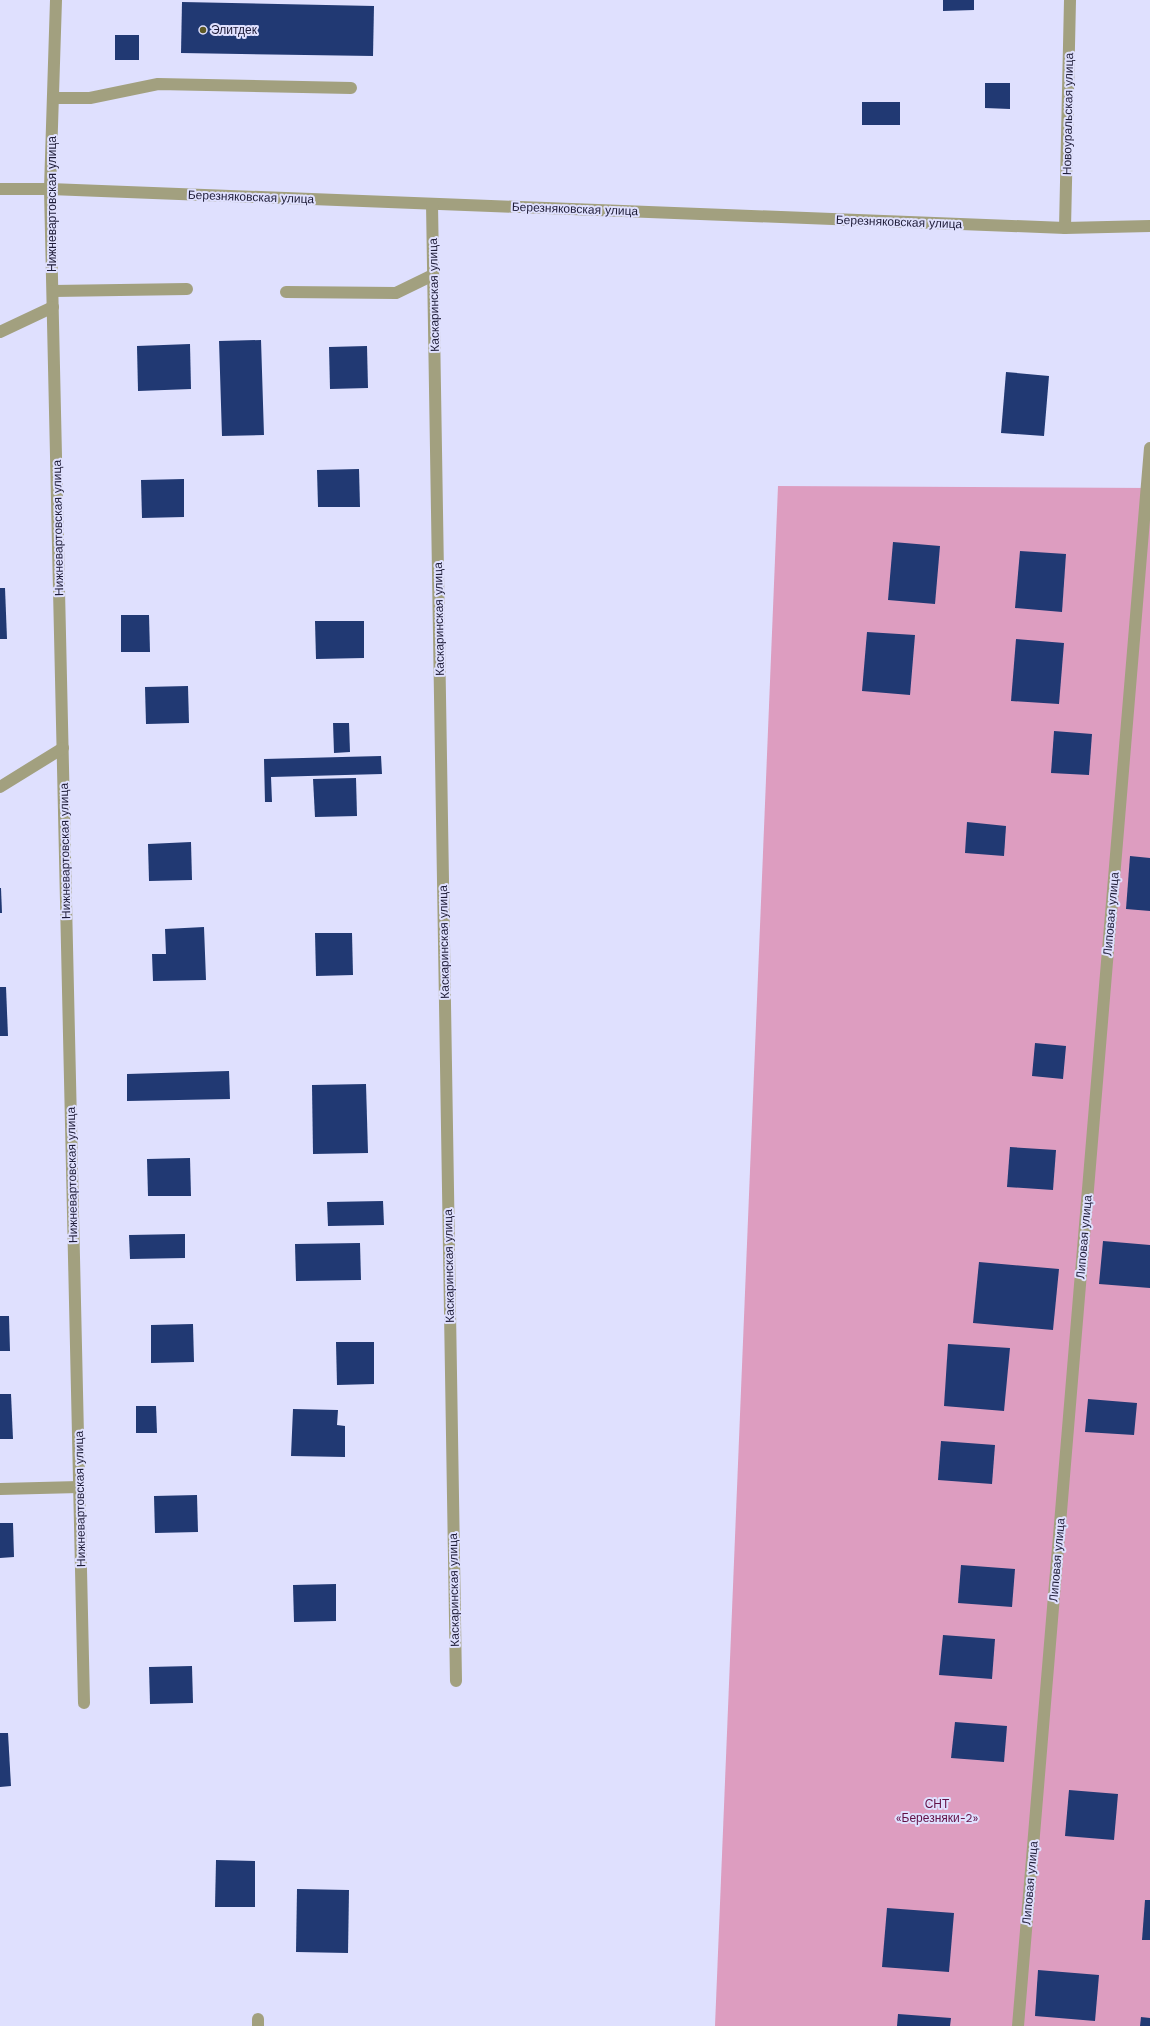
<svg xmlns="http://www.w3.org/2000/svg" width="1150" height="2026" font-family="'Work Sans',sans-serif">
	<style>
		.green { fill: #dd9dc0 }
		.building { fill: #213973 }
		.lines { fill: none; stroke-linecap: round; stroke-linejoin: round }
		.minor { stroke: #a2a07f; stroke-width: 12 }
		.poi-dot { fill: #5e5a26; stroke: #dfe0fe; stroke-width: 1.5 }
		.labels { text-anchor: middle; stroke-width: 4; stroke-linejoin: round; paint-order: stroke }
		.poi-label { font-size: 12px; fill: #1e1c38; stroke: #dfe0fe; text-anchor: start }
		.street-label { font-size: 12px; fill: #1e1c38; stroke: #dfe0fe }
		.park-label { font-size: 12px; fill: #621147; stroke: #dfe0fe }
	</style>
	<rect width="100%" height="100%" fill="#dfe0fe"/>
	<polygon class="green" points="778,486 1150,488 1150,2026 715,2026"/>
	<g class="building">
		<polygon points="943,0 974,0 974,10 943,11"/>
		<polygon points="182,2 374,6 373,56 181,53"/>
		<rect x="115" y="35" width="24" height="25"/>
		<polygon points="985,83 1010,83 1010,109 985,108"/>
		<rect x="862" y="102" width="38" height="23"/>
		<polygon points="261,340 264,435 222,436 219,341"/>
		<polygon points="190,344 191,389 138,391 137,346"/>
		<polygon points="367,346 368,388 330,389 329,347"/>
		<polygon points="1006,372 1049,376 1044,436 1001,433"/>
		<polygon points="359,469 360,507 318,507 317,470"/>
		<polygon points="184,479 184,517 142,518 141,480"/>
		<polygon points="893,542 940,546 935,604 888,600"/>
		<polygon points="1020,551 1066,554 1062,612 1015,608"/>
		<polygon points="0,588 5,588 7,639 0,639"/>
		<polygon points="121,615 149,615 150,652 121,652"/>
		<polygon points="315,621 364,621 364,658 316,659"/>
		<polygon points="867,632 915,635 910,695 862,691"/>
		<polygon points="1016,639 1064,643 1059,704 1011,701"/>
		<polygon points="188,686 189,723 146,724 145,687"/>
		<polygon points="333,723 349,723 350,752 334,753"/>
		<polygon points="1054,731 1092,734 1089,775 1051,773"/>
		<polygon points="381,756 382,774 271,777 272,802 265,802 264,759"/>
		<polygon points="356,778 357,816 315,817 313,779"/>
		<polygon points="967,822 1006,826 1004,856 965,853"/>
		<polygon points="191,842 192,880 149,881 148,844"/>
		<polygon points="1130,856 1150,858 1150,911 1126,909"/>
		<polygon points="0,888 1,888 2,913 0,913"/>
		<polygon points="204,927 206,980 153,981 152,954 166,954 165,929"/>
		<polygon points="315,933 352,933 353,975 316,976"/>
		<polygon points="0,987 6,987 8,1036 0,1036"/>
		<polygon points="1035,1043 1066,1046 1063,1079 1032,1076"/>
		<polygon points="229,1071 230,1099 127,1101 127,1074"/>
		<polygon points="366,1084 368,1153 313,1154 312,1085"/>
		<polygon points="1010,1147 1056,1150 1053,1190 1007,1187"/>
		<polygon points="190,1158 191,1196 148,1196 147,1159"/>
		<polygon points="383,1201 384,1225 328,1226 327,1202"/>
		<polygon points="185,1234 185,1258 130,1259 129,1235"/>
		<polygon points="1103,1241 1150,1245 1150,1288 1099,1284"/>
		<polygon points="360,1243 361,1280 296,1281 295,1244"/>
		<polygon points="979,1262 1059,1269 1053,1330 973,1323"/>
		<polygon points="0,1316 9,1316 10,1351 0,1351"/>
		<polygon points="193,1324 194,1362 151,1363 151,1325"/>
		<polygon points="336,1342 374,1342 374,1384 337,1385"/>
		<polygon points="948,1344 1010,1348 1004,1411 944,1406"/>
		<polygon points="0,1394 11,1394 13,1439 0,1439"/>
		<polygon points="1088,1399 1137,1403 1134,1435 1085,1432"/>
		<polygon points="136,1406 156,1406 157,1433 136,1433"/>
		<polygon points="293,1409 338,1410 337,1425 345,1426 345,1457 291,1456"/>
		<polygon points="941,1441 995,1445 992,1484 938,1480"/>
		<polygon points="197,1495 198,1532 155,1533 154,1496"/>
		<polygon points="0,1523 13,1523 14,1557 0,1558"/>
		<polygon points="961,1565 1015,1569 1012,1607 958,1603"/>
		<polygon points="336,1584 336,1621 294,1622 293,1585"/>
		<polygon points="943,1635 995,1639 992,1679 939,1675"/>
		<polygon points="192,1666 193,1703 150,1704 149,1667"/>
		<polygon points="955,1722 1007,1726 1004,1762 951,1758"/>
		<polygon points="0,1733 8,1733 11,1786 0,1787"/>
		<polygon points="1069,1790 1118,1794 1114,1840 1065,1836"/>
		<polygon points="216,1860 255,1861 255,1907 215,1907"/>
		<polygon points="297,1889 349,1890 348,1953 296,1952"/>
		<polygon points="1145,1900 1150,1900 1150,1940 1142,1940"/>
		<polygon points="887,1908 954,1913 949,1972 882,1967"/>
		<polygon points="1038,1970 1099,1975 1095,2021 1035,2016"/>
		<polygon points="898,2014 951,2018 950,2026 897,2026"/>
		<polygon points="1141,2017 1150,2018 1150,2026 1140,2026"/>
	</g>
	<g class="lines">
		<g class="minor">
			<polyline points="56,0 50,189 84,1703"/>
			<polyline points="53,98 90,98 158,84 351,88"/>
			<polyline points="0,189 50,189 1065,228 1150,226"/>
			<polyline points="432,204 456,1681"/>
			<polyline points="1065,228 1070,0"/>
			<polyline points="53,291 187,289"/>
			<polyline points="286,292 396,293 433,275"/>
			<polyline points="0,332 53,307"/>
			<polyline points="0,787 63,748"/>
			<polyline points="0,1489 79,1487"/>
			<polyline points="258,2026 258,2019"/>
			<polyline points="1018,2026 1150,448"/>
		</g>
	</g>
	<circle class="poi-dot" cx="203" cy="30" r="4"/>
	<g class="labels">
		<g class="poi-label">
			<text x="211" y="34">Элитдек</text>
		</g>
		<g class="street-label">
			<text transform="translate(1068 114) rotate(-89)" y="4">Новоуральская улица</text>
			<text transform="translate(251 197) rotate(2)" y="4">Березняковская улица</text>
			<text transform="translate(52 204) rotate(-90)" y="4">Нижневартовская улица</text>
			<text transform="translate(575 209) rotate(2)" y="4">Березняковская улица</text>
			<text transform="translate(899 222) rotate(2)" y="4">Березняковская улица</text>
			<text transform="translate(434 295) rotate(-91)" y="4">Каскаринская улица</text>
			<text transform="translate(58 528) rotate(-91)" y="4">Нижневартовская улица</text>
			<text transform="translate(439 619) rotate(-91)" y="4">Каскаринская улица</text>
			<text transform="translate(65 851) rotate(-91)" y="4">Нижневартовская улица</text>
			<text transform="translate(1111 914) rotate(-85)" y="4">Липовая улица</text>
			<text transform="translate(444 942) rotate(-91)" y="4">Каскаринская улица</text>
			<text transform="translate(72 1175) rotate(-91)" y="4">Нижневартовская улица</text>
			<text transform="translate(1084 1237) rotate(-85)" y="4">Липовая улица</text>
			<text transform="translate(449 1266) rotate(-91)" y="4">Каскаринская улица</text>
			<text transform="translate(80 1499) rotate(-91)" y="4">Нижневартовская улица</text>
			<text transform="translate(1057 1560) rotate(-85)" y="4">Липовая улица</text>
			<text transform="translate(454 1590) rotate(-91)" y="4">Каскаринская улица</text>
			<text transform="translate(1030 1883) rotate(-85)" y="4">Липовая улица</text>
		</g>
		<g class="park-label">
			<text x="937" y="1808">СНТ<tspan x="937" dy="14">«Березняки-2»</tspan></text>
		</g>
	</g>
</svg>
